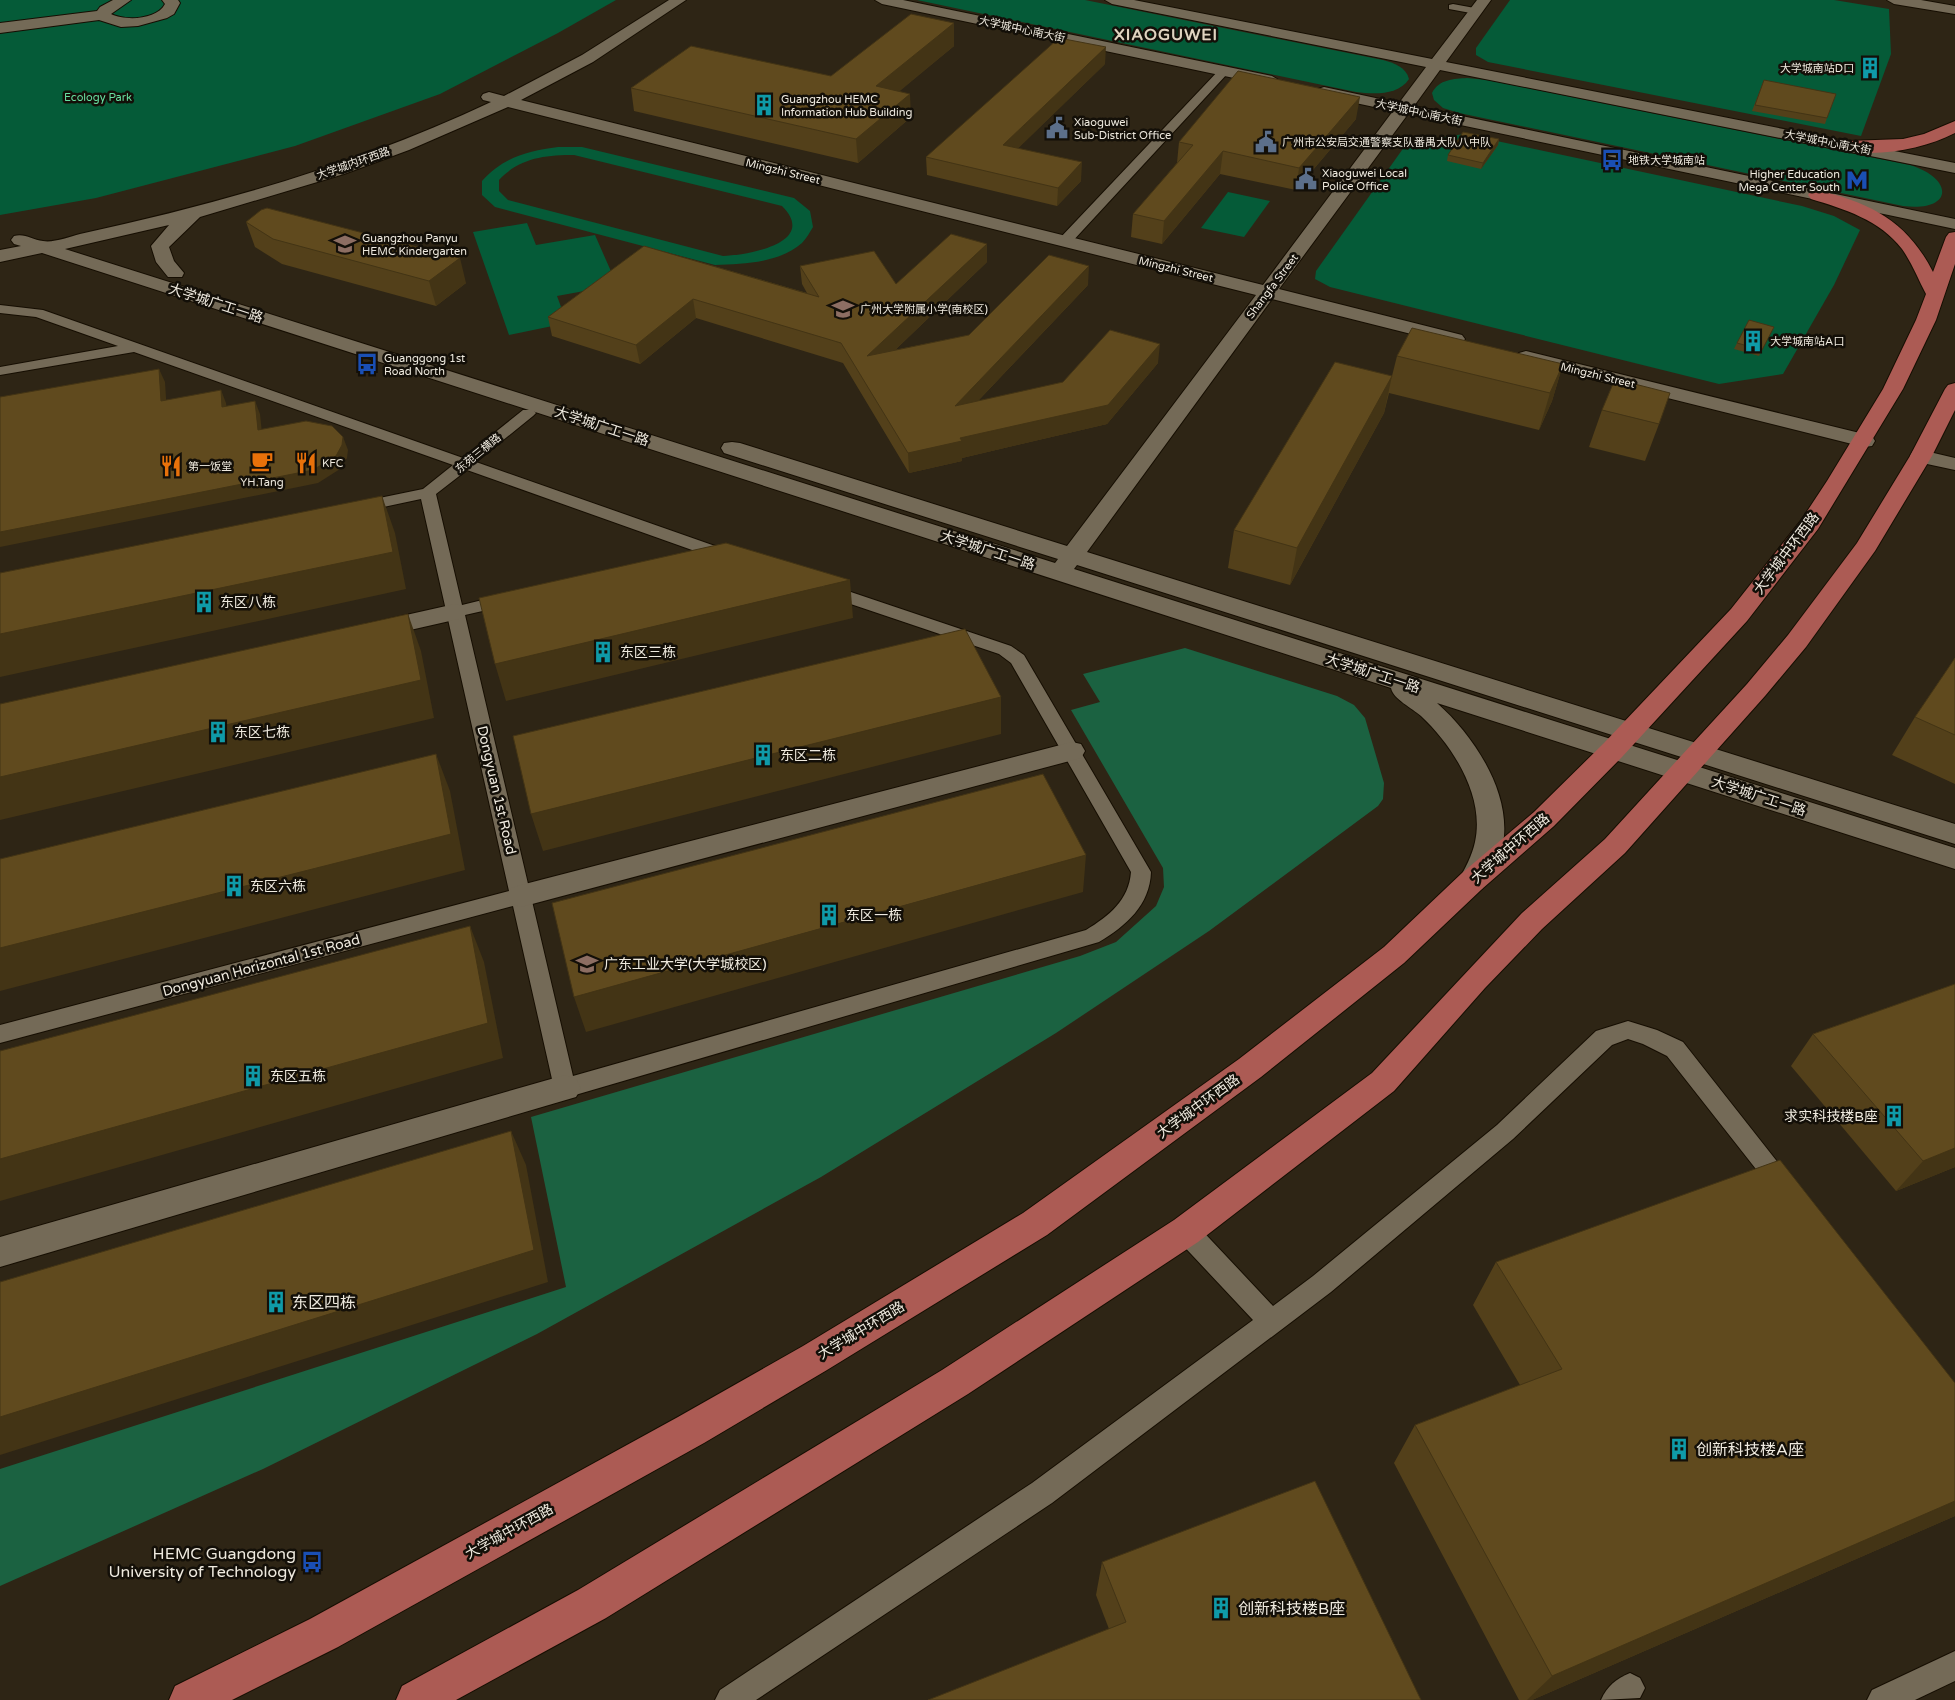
<svg xmlns="http://www.w3.org/2000/svg" width="1955" height="1700" font-family="'Varela Round','Noto Sans SC',sans-serif">
	<style>
		.green { fill: #055b38; fill-rule: evenodd }
		.forest { fill: #1b6241 }
		.lines { fill: none; stroke-linecap: round; stroke-linejoin: round }
		.lane-casing { stroke: #160e02; stroke-width: 2 }
		.street-casing { stroke: #160e02; stroke-width: 2 }
		.secondary-casing { stroke: #160e02; stroke-width: 2 }
		.primary-casing { stroke: #160e02; stroke-width: 2 }
		.lane { fill: #746a57; fill-rule: evenodd }
		.street { fill: #746a57; fill-rule: evenodd }
		.secondary { fill: #746a57; fill-rule: evenodd }
		.primary { fill: #ac5b54; fill-rule: evenodd }
		.wall { fill: #53401a }
		.shaded-wall { fill: #433415 }
		.building { fill: #604a1e; stroke: #433415 }
		.labels { text-anchor: middle; stroke-width: 5; stroke-linejoin: round; paint-order: stroke }
		.far-street-label { font-size: 11px; fill: #efeadf; stroke: #130f08 }
		.far-poi-label { font-size: 11px; fill: #efeadf; stroke: #130f08; text-anchor: start }
		.far-park-label { font-size: 11px; fill: #68e0a2; stroke: #130f08 }
		.street-label { font-size: 14px; fill: #efeadf; stroke: #130f08 }
		.poi-label { font-size: 14px; fill: #efeadf; stroke: #130f08; text-anchor: start }
		.far-district-label { font-size: 16px; font-weight: bold; letter-spacing: 1px; fill: #e0d4c0; stroke: #130f08 }
		.near-poi-label { font-size: 16px; fill: #efeadf; stroke: #130f08; text-anchor: start }
	</style>
	<rect width="100%" height="100%" fill="#2e2515"/>
	<g class="green">
		<polygon points="0,0 616,0 558,33 440,94 295,146 96,198 0,215"/>
		<path d="M 917,0 L 1085,0 L 1383,60 C 1394,63 1406,67 1409,79 C 1398,96 1373,94 1356,92 Z"/>
		<polygon points="1510,0 1834,0 1889,9 1891,54 1861,136 1488,62 1476,55 1476,48"/>
		<path d="M 1467,78 L 1487,80 L 1910,165 C 1955,179 1953,212 1903,206 L 1459,113 L 1443,108 L 1434,100 L 1432,93 C 1439,79 1454,79 1467,78 Z"/>
		<polygon points="1464,134 1802,206 1834,216 1860,230 1834,285 1783,374 1719,384 1330,287 1315,279 1316,271 1407,143"/>
		<path d="M 558,147 L 582,147 L 794,198 L 810,211 L 813,227 C 810,232 806,239 802,243 C 779,263 744,264 715,265 L 495,207 L 482,195 L 482,181 C 503,157 528,151 558,147 ZM 574,155 L 782,206 C 819,243 747,255 723,256 L 508,200 L 499,191 L 499,180 C 519,158 545,155 574,155 Z"/>
		<polygon points="1228,192 1270,201 1244,237 1201,228"/>
		<polygon points="527,223 536,245 595,235 617,285 557,296 567,323 509,335 473,232"/>
	</g>
	<polygon class="forest" points="1185,648 1337,696 1354,705 1365,718 1384,783 1383,799 1378,806 1209,931 1056,1033 821,1177 537,1334 263,1469 0,1586 0,1469 566,1287 531,1117 1080,956 1116,942 1156,906 1164,887 1163,868 1071,710 1100,702 1083,674"/>
	<g class="lines">
		<g class="lane-casing">
			<g id="lane">
				<polygon points="1453,4 1480,9 1481,11 1476,14 1449,9 1449,5"/>
				<polygon points="1224,68 1230,71 1228,73 1070,244 1060,244 1058,241 1060,238 1220,69"/>
				<path d="M 0,305 L 43,310 L 463,458 L 523,410 L 533,410 L 536,413 L 533,416 L 476,462 L 735,553 L 737,557 L 735,561 L 723,561 L 467,470 L 436,494 L 462,605 L 507,594 L 513,596 L 516,600 L 513,604 L 465,615 L 573,1076 L 1086,930 C 1109,916 1129,900 1131,872 L 1011,663 L 999,654 L 821,594 L 818,590 L 821,586 L 833,586 L 1011,646 L 1024,655 L 1151,872 C 1150,905 1126,926 1099,942 L 565,1098 L 557,1095 L 554,1088 L 513,906 L 0,1043 L 0,1025 L 509,891 L 421,499 L 360,512 L 354,511 L 352,507 L 354,503 L 360,502 L 423,489 L 453,465 L 134,352 L 0,375 L 0,367 L 118,346 L 36,317 L 0,313 Z"/>
				<polygon points="1628,1021 1657,1030 1683,1042 1790,1178 1794,1185 1790,1192 1782,1196 1774,1192 1667,1056 1643,1044 1628,1039 1612,1045 1513,1139 1331,1292 1052,1503 756,1700 715,1700 720,1690 1032,1483 1253,1320 1177,1239 1174,1231 1177,1223 1186,1220 1195,1223 1273,1306 1313,1276 1497,1125 1596,1031"/>
				<polygon points="1955,1651 1955,1681 1915,1700 1867,1700 1872,1690"/>
				<path d="M 1630,1673 L 1640,1678 L 1645,1688 L 1640,1698 L 1601,1700 C 1607,1686 1616,1679 1630,1673 Z"/>
			</g>
		</g>
		<g class="street-casing">
			<g id="street">
				<polygon points="455,604 463,606 467,612 463,618 375,638 366,636 363,630 366,624"/>
				<polygon points="1072,742 1081,744 1085,751 1081,758 521,907 511,904 507,896 511,888 521,885"/>
				<polygon points="565,1075 576,1079 581,1088 576,1097 0,1267 0,1237"/>
			</g>
		</g>
		<g class="secondary-casing">
			<g id="secondary">
				<path d="M 113,0 L 131,0 L 111,14 C 125,21 157,20 165,4 L 162,0 L 178,0 L 180,3 L 174,14 L 167,18 L 138,26 L 121,27 L 99,20 L 0,33 L 0,23 L 97,11 L 100,7 Z"/>
				<path d="M 669,0 L 686,0 L 593,62 L 521,100 L 1263,285 L 1393,111 L 1318,95 L 1316,92 L 1318,89 L 1324,87 L 1399,103 L 1426,67 L 1112,4 L 1105,0 L 1134,0 L 1432,59 L 1477,0 L 1491,0 L 1446,62 L 1955,163 L 1955,173 L 1440,70 L 1414,106 L 1955,219 L 1955,229 L 1408,114 L 1279,289 L 1462,335 L 1465,339 L 1462,343 L 1455,345 L 1272,299 L 1087,552 L 1955,824 L 1955,844 L 1077,565 L 1074,569 L 1955,848 L 1955,869 L 1437,703 C 1472,734 1508,787 1504,836 C 1502,855 1491,872 1482,889 L 1472,892 L 1462,889 L 1458,881 C 1465,869 1472,856 1475,842 C 1485,796 1453,746 1421,716 C 1412,708 1393,699 1391,688 L 42,253 L 0,262 L 0,250 L 21,246 L 14,244 L 11,240 L 14,236 C 25,233 32,240 43,241 C 53,243 69,237 80,234 C 221,203 360,164 491,102 L 483,100 L 481,97 L 483,94 L 489,92 L 504,96 L 582,55 ZM 508,107 L 1256,295 L 1067,546 L 740,443 L 732,442 L 724,443 L 721,448 L 724,453 L 1058,559 L 1055,563 L 65,249 L 169,225 L 151,246 L 156,262 L 168,277 L 182,277 L 184,273 L 174,261 L 169,247 L 200,217 L 344,174 L 409,150 Z"/>
				<polygon points="875,0 903,0 1272,76 1280,81 1272,86 882,4"/>
				<polygon points="1887,0 1921,0 1955,6 1955,14 1894,4"/>
				<polygon points="1526,351 1872,436 1875,441 1872,446 1864,447 1519,361 1516,357 1519,353"/>
				<polygon points="1921,450 1955,458 1955,470 1913,461 1910,456 1913,451"/>
			</g>
		</g>
		<g class="primary-casing">
			<g id="primary">
				<path d="M 1955,121 L 1955,133 C 1924,149 1877,158 1842,150 L 1840,146 L 1842,142 L 1848,141 L 1903,139 L 1924,134 Z"/>
				<path d="M 1817,190 C 1871,203 1907,221 1933,272 L 1946,237 L 1949,233 L 1955,232 L 1955,264 L 1936,320 L 1903,389 L 1818,529 L 1747,621 L 1622,757 L 1554,826 L 1482,889 L 1404,963 L 1261,1077 L 1047,1235 L 827,1370 L 704,1443 L 338,1647 L 232,1700 L 169,1700 L 175,1686 L 310,1619 L 678,1417 L 803,1346 L 1023,1213 L 1239,1059 L 1384,947 L 1462,873 L 1534,812 L 1604,743 L 1731,609 L 1802,519 L 1827,481 L 1883,389 L 1916,320 L 1926,294 C 1918,279 1912,263 1902,249 C 1880,220 1844,209 1811,199 L 1808,195 L 1811,191 Z"/>
				<polygon points="1955,383 1955,410 1932,456 1875,551 1806,647 1765,696 1625,853 1542,929 1485,988 1394,1091 1198,1242 968,1394 606,1618 456,1700 396,1700 402,1686 578,1590 942,1370 1174,1220 1372,1073 1522,913 1605,839 1747,684 1788,635 1857,543 1910,456 1945,389 1948,385"/>
			</g>
		</g>
		<use href="#lane" class="lane"/>
		<use href="#street" class="street"/>
		<use href="#secondary" class="secondary"/>
		<use href="#primary" class="primary"/>
	</g>
	<g class="wall">
		<polygon points="954,23 954,46 899,91 911,117 858,163 634,111 631,88 831,76"/>
		<polygon points="1105,64 1018,148 1081,181 1057,206 927,175 926,157"/>
		<polygon points="1764,80 1827,118 1825,124 1752,111"/>
		<polygon points="1356,119 1296,190 1220,174 1162,244 1131,237 1133,214 1177,163 1179,142"/>
		<polygon points="1499,139 1498,145 1481,169 1447,161 1448,155"/>
		<polygon points="246,222 466,283 436,306 282,264 255,247"/>
		<polygon points="644,246 807,293 802,284 800,266 896,284 987,262 895,350 969,335 1088,285 978,401 1158,363 1107,424 962,458 962,461 909,473 843,363 696,318 640,364 552,336 548,317"/>
		<polygon points="1774,327 1759,356 1734,349 1737,343"/>
		<polygon points="1397,356 1563,364 1552,401 1539,430 1389,393 1384,413 1290,585 1228,568 1234,530 1392,376"/>
		<polygon points="1602,410 1659,424 1645,461 1589,447"/>
		<polygon points="1955,658 1955,784 1892,755 1915,717"/>
		<polygon points="1955,984 1955,1167 1896,1191 1791,1066 1813,1034"/>
		<polygon points="1496,1262 1955,1383 1955,1516 1532,1700 1519,1700 1394,1463 1415,1425 1520,1385 1473,1305"/>
		<polygon points="1102,1562 1421,1700 1109,1629 1096,1595"/>
	</g>
	<g class="shaded-wall">
		<polygon points="954,23 954,46 877,110 876,86"/>
		<polygon points="1106,47 1105,64 1003,163 1003,145"/>
		<polygon points="910,94 911,117 858,163 856,139"/>
		<polygon points="1360,97 1356,119 1296,190 1299,168"/>
		<polygon points="1499,139 1498,145 1481,169 1483,163"/>
		<polygon points="1223,151 1220,174 1162,244 1164,221"/>
		<polygon points="1082,162 1081,181 1057,206 1058,188"/>
		<polygon points="987,244 987,262 868,376 867,356"/>
		<polygon points="460,258 466,283 436,306 429,281"/>
		<polygon points="1089,266 1088,285 955,425 955,406"/>
		<polygon points="693,299 696,318 640,364 636,345"/>
		<polygon points="1160,344 1158,363 1107,424 962,458 962,461 909,473 908,453 960,438"/>
		<polygon points="1563,364 1552,401 1539,430 1550,393"/>
		<polygon points="159,369 165,382 167,414 161,401"/>
		<polygon points="1392,376 1384,413 1290,585 1297,548"/>
		<polygon points="221,390 226,403 228,420 222,407"/>
		<polygon points="255,401 260,414 263,443 258,430"/>
		<polygon points="343,437 348,450 347,458 340,469 318,483 0,547 0,532"/>
		<polygon points="382,496 395,533 406,589 0,677 0,634"/>
		<polygon points="850,580 853,618 506,701 495,664"/>
		<polygon points="408,614 421,651 434,718 0,820 0,777"/>
		<polygon points="1001,697 1001,734 543,851 531,814"/>
		<polygon points="436,754 450,791 465,870 0,991 0,948"/>
		<polygon points="1086,855 1083,892 586,1032 574,997"/>
		<polygon points="470,926 484,962 503,1058 0,1201 0,1159"/>
		<polygon points="511,1131 526,1165 548,1282 0,1455 0,1417"/>
		<polygon points="1955,1148 1955,1167 1896,1191 1923,1161"/>
		<polygon points="1955,1501 1955,1516 1532,1700 1527,1700 1552,1676"/>
	</g>
	<g class="building">
		<polygon points="911,14 954,23 876,86 910,94 856,139 631,88 691,46 831,76"/>
		<polygon points="1059,38 1106,47 1003,145 1082,162 1058,188 926,157"/>
		<polygon points="1238,71 1360,97 1299,168 1223,151 1164,221 1133,214 1193,145 1179,142"/>
		<polygon points="1764,80 1836,94 1827,118 1755,105"/>
		<polygon points="1463,132 1499,139 1483,163 1448,155"/>
		<polygon points="267,208 460,258 429,281 273,239 246,222 261,210"/>
		<polygon points="951,234 987,244 867,356 969,335 1049,255 1089,266 955,406 1063,382 1110,330 1160,344 1108,405 960,438 962,441 908,453 841,343 693,299 636,345 548,317 644,246 819,297 800,266 874,251 896,284"/>
		<polygon points="1749,320 1774,327 1762,350 1737,343"/>
		<polygon points="1412,328 1563,364 1550,393 1397,356"/>
		<polygon points="1335,362 1392,376 1297,548 1234,530"/>
		<polygon points="159,369 161,401 221,390 222,407 255,401 258,430 306,421 332,426 343,437 342,445 336,456 313,470 0,532 0,397"/>
		<polygon points="1615,379 1670,393 1659,424 1602,410"/>
		<polygon points="382,496 393,552 0,634 0,573"/>
		<polygon points="726,543 850,580 495,664 479,598"/>
		<polygon points="408,614 421,680 0,777 0,704"/>
		<polygon points="965,629 1001,697 531,814 513,736"/>
		<polygon points="1955,658 1955,735 1915,717"/>
		<polygon points="436,754 451,834 0,948 0,859"/>
		<polygon points="1043,774 1086,855 574,997 552,903"/>
		<polygon points="470,926 488,1023 0,1159 0,1051"/>
		<polygon points="1955,984 1955,1148 1923,1161 1813,1034"/>
		<polygon points="511,1131 534,1250 0,1417 0,1282"/>
		<polygon points="1780,1160 1955,1383 1955,1501 1552,1676 1415,1425 1562,1369 1496,1262"/>
		<polygon points="1315,1481 1421,1700 928,1700 1126,1622 1102,1562"/>
	</g>
	<defs>
		<g id="building-bare" transform="scale(1.725)"><path d="M-4-6H4V6H1V3H-1V6H-4ZM-2.5-4.3h1.7v1.8h-1.7ZM.8-4.3h1.7v1.8H.8ZM-2.5-1h1.7V.8h-1.7ZM.8-1h1.7V.8H.8Z" fill="#0f9aa8" stroke="#130f08" stroke-width="2.5" paint-order="stroke"/></g>
		<g id="civic-bare" transform="scale(1.725)"><path d="M-.6-6.5H3V-4.5H.6V-3L4-1V1h2V6H-6V1h2V-1L-.6-3ZM-1.2 2.5V6h2.4V2.5Z" fill="#5c6f8a" stroke="#130f08" stroke-width="2.5" paint-order="stroke"/></g>
		<g id="bus-bare" transform="scale(1.725)"><path d="M-5-6H5V4H4V6H2V4H-2V6H-4V4H-5ZM-3.5-4V0h7V-4ZM-3.5 1.2v1.5H-2V1.2ZM2 1.2v1.5H3.5V1.2Z" fill="#1a4fb4" stroke="#130f08" stroke-width="2.5" paint-order="stroke"/></g>
		<g id="metro-bare" transform="scale(1.725)"><path d="M-5.5 5V-5H-3L0 0L3-5H5.5V5H3V-.5L0 4L-3-.5V5Z" fill="#1a4fb4" stroke="#130f08" stroke-width="2.5" paint-order="stroke"/></g>
		<g id="school-bare" transform="scale(1.725)"><path d="M0-5L7-2L0 1L-7-2ZM-4 1L0 2.5L4 1V4Q0 6-4 4Z" fill="#8d6e63" stroke="#130f08" stroke-width="2.5" paint-order="stroke"/></g>
		<g id="cafe-bare" transform="scale(1.725)"><path d="M-5.5-4.5H6V0H3Q3 3.5 0 3.5H-2.5Q-5.5 3.5-5.5 0ZM3-3.2v2h1.7v-2ZM-6 4.5H4V6H-6Z" fill="#e8710a" stroke="#130f08" stroke-width="2.5" paint-order="stroke"/></g>
		<g id="restaurant-bare" transform="scale(1.725)"><path d="M-5-6h1v4h1v-4h1v4h1v-4h1v5L-1.5 .5V6h-2V.5L-5-1ZM5-6V6H3V1.5H1.5Q1.5-4 5-6Z" fill="#e8710a" stroke="#130f08" stroke-width="2.5" paint-order="stroke"/></g>
		<g id="university-bare" transform="scale(1.725)"><path d="M0-5L7-2L0 1L-7-2ZM-4 1L0 2.5L4 1V4Q0 6-4 4Z" fill="#8d6e63" stroke="#130f08" stroke-width="2.5" paint-order="stroke"/></g>
	</defs>
	<g fill-rule="evenodd">
		<use href="#building-bare" x="1870" y="68"/>
		<use href="#building-bare" x="764" y="105"/>
		<use href="#civic-bare" x="1057" y="128"/>
		<use href="#civic-bare" x="1266" y="142"/>
		<use href="#bus-bare" x="1612" y="160"/>
		<use href="#civic-bare" x="1306" y="179"/>
		<use href="#metro-bare" x="1857" y="180"/>
		<use href="#school-bare" x="345" y="244"/>
		<use href="#school-bare" x="843" y="309"/>
		<use href="#building-bare" x="1753" y="341"/>
		<use href="#bus-bare" x="367" y="364"/>
		<use href="#cafe-bare" x="262" y="461"/>
		<use href="#restaurant-bare" x="306" y="463"/>
		<use href="#restaurant-bare" x="171" y="466"/>
		<use href="#building-bare" x="204" y="602"/>
		<use href="#building-bare" x="603" y="652"/>
		<use href="#building-bare" x="218" y="732"/>
		<use href="#building-bare" x="763" y="755"/>
		<use href="#building-bare" x="234" y="886"/>
		<use href="#building-bare" x="829" y="915"/>
		<use href="#university-bare" x="587" y="964"/>
		<use href="#building-bare" x="253" y="1076"/>
		<use href="#building-bare" x="1894" y="1116"/>
		<use href="#building-bare" x="276" y="1302"/>
		<use href="#building-bare" x="1679" y="1449"/>
		<use href="#bus-bare" x="312" y="1562"/>
		<use href="#building-bare" x="1221" y="1608"/>
	</g>
	<g class="labels">
		<g class="far-street-label">
			<text transform="translate(1022 29) rotate(12)" y="4">大学城中心南大街</text>
			<text transform="translate(1419 112) rotate(12)" y="4">大学城中心南大街</text>
			<text transform="translate(1828 142) rotate(11)" y="4">大学城中心南大街</text>
			<text transform="translate(353 163) rotate(-19)" y="4">大学城内环西路</text>
			<text transform="translate(783 171) rotate(14)" y="4">Mingzhi Street</text>
			<text transform="translate(1176 269) rotate(14)" y="4">Mingzhi Street</text>
			<text transform="translate(1272 286) rotate(-53)" y="4">Shangfa Street</text>
			<text transform="translate(1598 375) rotate(14)" y="4">Mingzhi Street</text>
			<text transform="translate(478 453) rotate(-39)" y="4">东苑三横路</text>
		</g>
		<g class="far-poi-label">
			<text x="1854" y="72" text-anchor="end">大学城南站D口</text>
			<text x="781" y="103">Guangzhou HEMC<tspan x="781" dy="13">Information Hub Building</tspan></text>
			<text x="1074" y="126">Xiaoguwei<tspan x="1074" dy="13">Sub-District Office</tspan></text>
			<text x="1282" y="146">广州市公安局交通警察支队番禺大队八中队</text>
			<text x="1628" y="164">地铁大学城南站</text>
			<text x="1322" y="177">Xiaoguwei Local<tspan x="1322" dy="13">Police Office</tspan></text>
			<text x="1840" y="178" text-anchor="end">Higher Education<tspan x="1840" dy="13">Mega Center South</tspan></text>
			<text x="362" y="242">Guangzhou Panyu<tspan x="362" dy="13">HEMC Kindergarten</tspan></text>
			<text x="860" y="313">广州大学附属小学(南校区)</text>
			<text x="1770" y="345">大学城南站A口</text>
			<text x="384" y="362">Guanggong 1st<tspan x="384" dy="13">Road North</tspan></text>
			<text x="322" y="467">KFC</text>
			<text x="188" y="470">第一饭堂</text>
			<text x="262" y="486" text-anchor="middle">YH.Tang</text>
		</g>
		<g class="far-park-label">
			<text x="98" y="101">Ecology Park</text>
		</g>
		<g class="street-label">
			<text transform="translate(216 303) rotate(18)" y="5">大学城广工一路</text>
			<text transform="translate(602 426) rotate(18)" y="5">大学城广工一路</text>
			<text transform="translate(988 550) rotate(18)" y="5">大学城广工一路</text>
			<text transform="translate(1786 553) rotate(-53)" y="5">大学城中环西路</text>
			<text transform="translate(1373 673) rotate(18)" y="5">大学城广工一路</text>
			<text transform="translate(497 790) rotate(77)" y="5">Dongyuan 1st Road</text>
			<text transform="translate(1759 796) rotate(18)" y="5">大学城广工一路</text>
			<text transform="translate(1510 848) rotate(-41)" y="5">大学城中环西路</text>
			<text transform="translate(261 965) rotate(-15)" y="5">Dongyuan Horizontal 1st Road</text>
			<text transform="translate(1198 1106) rotate(-36)" y="5">大学城中环西路</text>
			<text transform="translate(861 1330) rotate(-31)" y="5">大学城中环西路</text>
			<text transform="translate(509 1531) rotate(-29)" y="5">大学城中环西路</text>
		</g>
		<g class="poi-label">
			<text x="220" y="607">东区八栋</text>
			<text x="620" y="657">东区三栋</text>
			<text x="234" y="737">东区七栋</text>
			<text x="780" y="760">东区二栋</text>
			<text x="250" y="891">东区六栋</text>
			<text x="846" y="920">东区一栋</text>
			<text x="604" y="969">广东工业大学(大学城校区)</text>
			<text x="270" y="1081">东区五栋</text>
			<text x="1878" y="1121" text-anchor="end">求实科技楼B座</text>
		</g>
		<g class="far-district-label">
			<text x="1166" y="40">XIAOGUWEI</text>
		</g>
		<g class="near-poi-label">
			<text x="292" y="1308">东区四栋</text>
			<text x="1696" y="1455">创新科技楼A座</text>
			<text x="296" y="1559" text-anchor="end">HEMC Guangdong<tspan x="296" dy="18">University of Technology</tspan></text>
			<text x="1238" y="1614">创新科技楼B座</text>
		</g>
	</g>
</svg>
